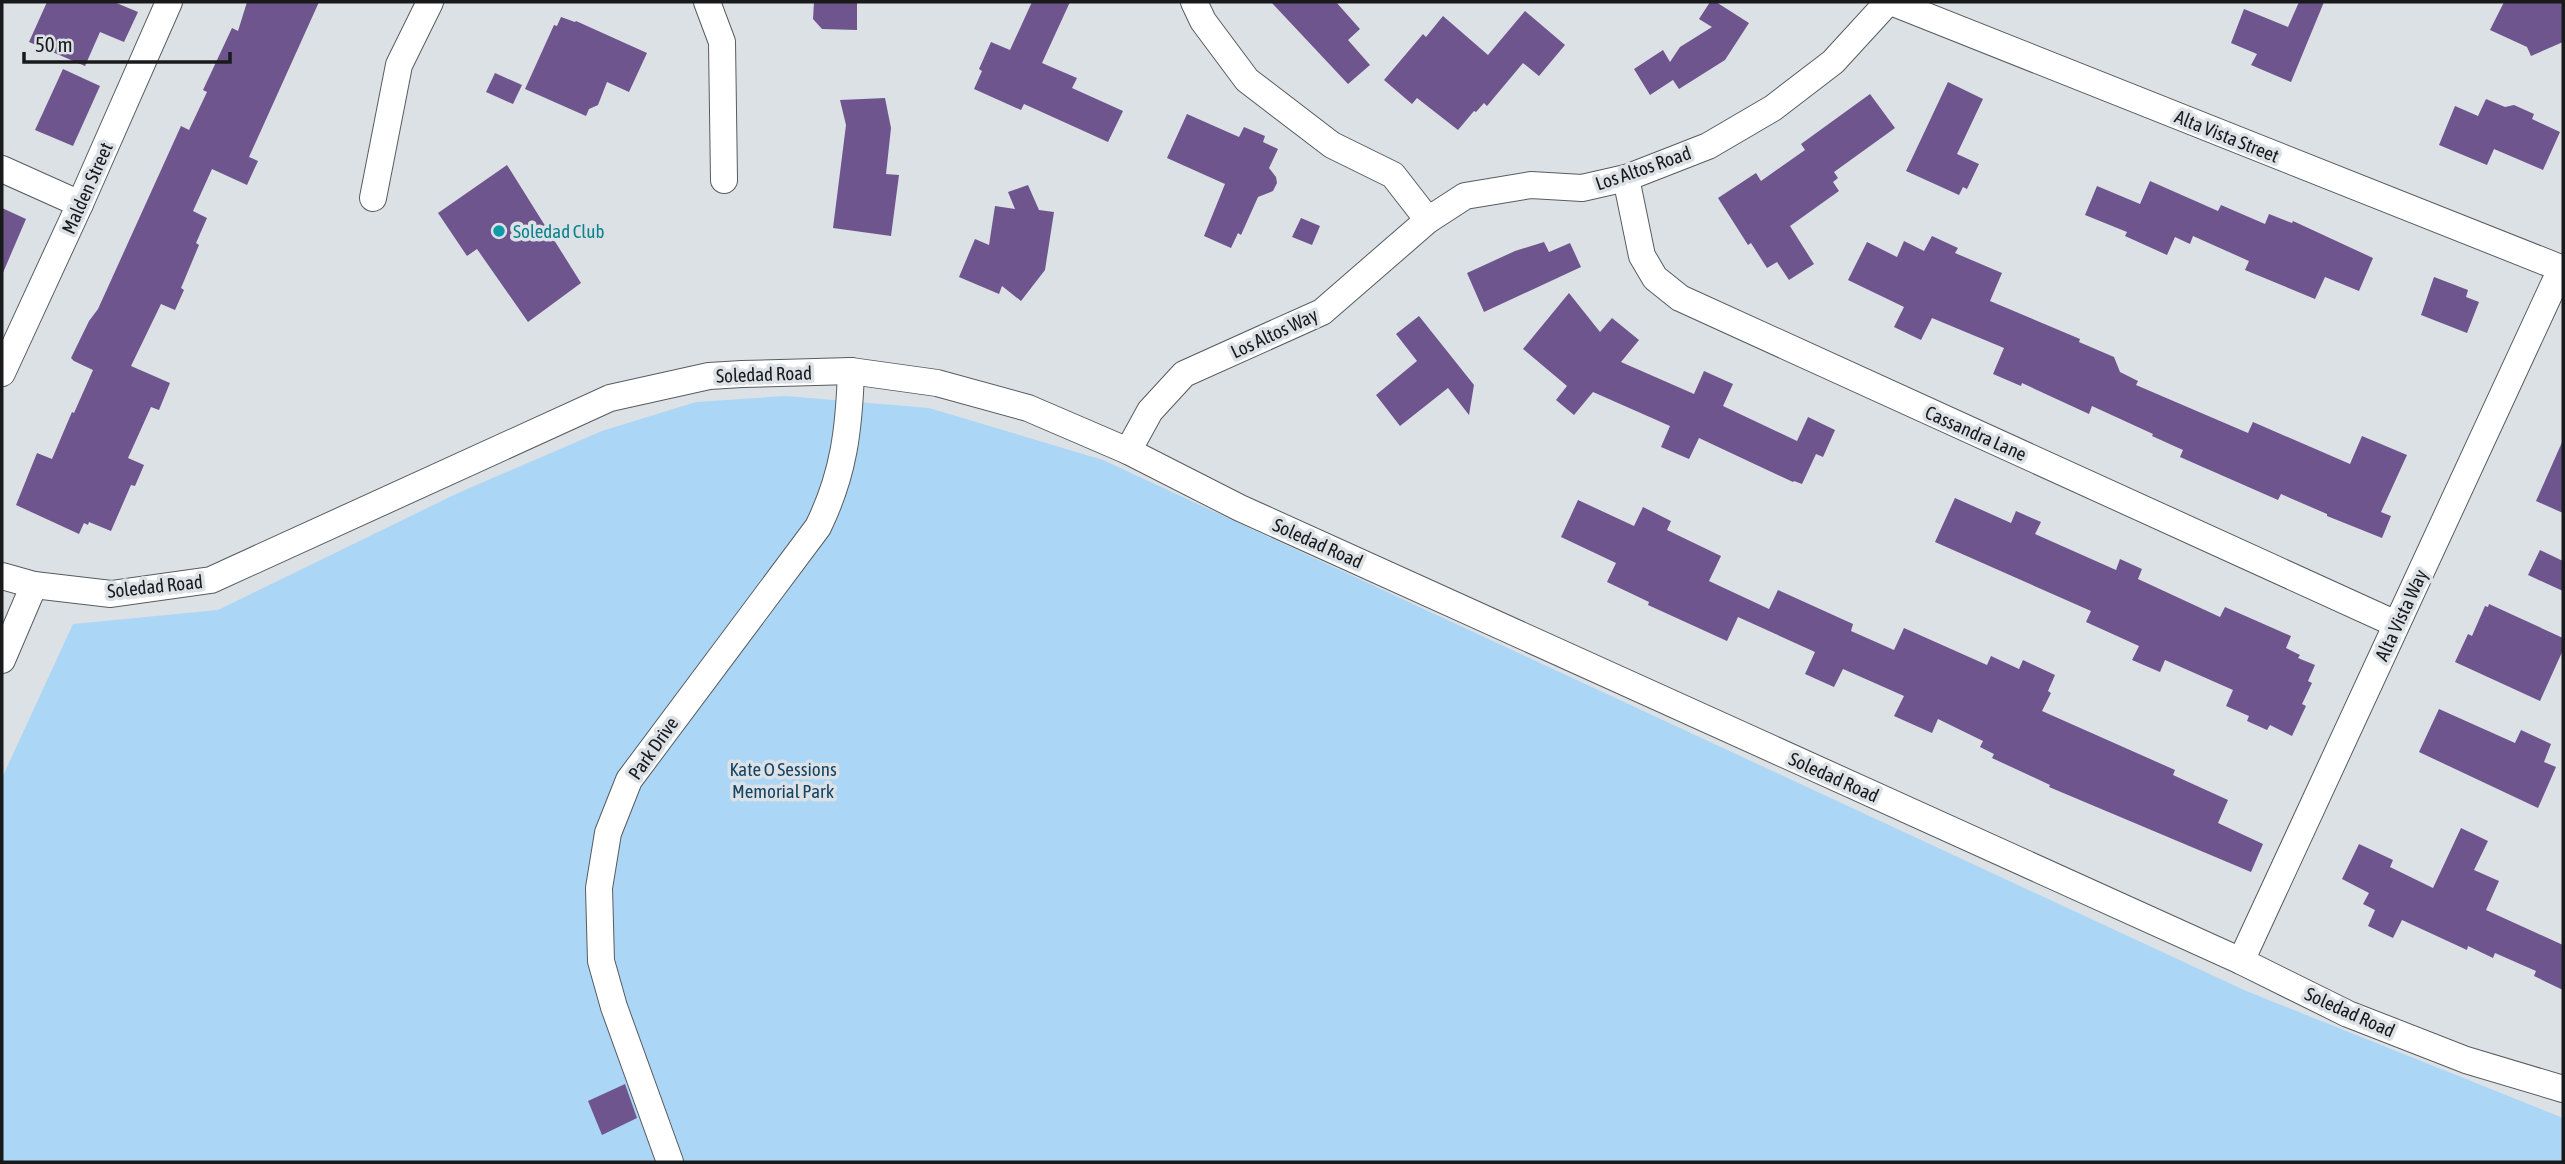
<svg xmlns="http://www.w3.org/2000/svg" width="2565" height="1164" font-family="'Asap Condensed',sans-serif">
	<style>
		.green { fill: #acd6f5 }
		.building { fill: #6f558e }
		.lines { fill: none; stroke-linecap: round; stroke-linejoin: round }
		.minor-casing { stroke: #575c5f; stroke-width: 28 }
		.minor { stroke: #fff; stroke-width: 26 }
		.culture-dot { fill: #0f9aa8; stroke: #dce1e5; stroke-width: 2.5 }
		.labels { text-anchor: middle; stroke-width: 7; stroke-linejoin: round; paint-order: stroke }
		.street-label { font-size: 19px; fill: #181a1b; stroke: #dce1e5 }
		.culture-label { font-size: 19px; fill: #0d838f; stroke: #dce1e5; text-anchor: start }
		.park-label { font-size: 19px; fill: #144564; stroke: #dce1e5 }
	</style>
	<rect width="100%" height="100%" fill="#dce1e5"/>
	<polygon class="green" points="786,396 929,408 1103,460 2244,990 2563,1118 2563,1162 2,1162 2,778 73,624 218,610 458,493 602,431 696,402"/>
	<g class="building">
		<polygon points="47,2 114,2 138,12 124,42 100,32 85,66 29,42"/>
		<polygon points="247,2 319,2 249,157 258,161 247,185 212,169 193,211 207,218 196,243 199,245 181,288 184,290 175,310 161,304 131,366 170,383 159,410 151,407 128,458 144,465 135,486 131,485 111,531 89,522 88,525 84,523 79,534 16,505 37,453 52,459 72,412 74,413 93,370 74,361 71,358 89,321 98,309 181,126 189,130 207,92 203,90 232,28 238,31"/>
		<polygon points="814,2 857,2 857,30 822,29 813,19"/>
		<polygon points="1032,2 1070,2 1042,63 1077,78 1072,88 1123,111 1108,142 1024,104 1021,110 974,89 982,71 979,69 991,42 1010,50"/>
		<polygon points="1271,2 1336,2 1360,29 1348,40 1370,65 1348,84"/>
		<polygon points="1710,2 1716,2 1749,23 1725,60 1679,89 1673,80 1650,95 1634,69 1663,50 1670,62 1680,47 1712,27 1699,19"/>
		<polygon points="2299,2 2324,2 2291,82 2251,65 2257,54 2231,43 2244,9 2288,27"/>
		<polygon points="2504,2 2563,2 2563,42 2531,56 2527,47 2490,30"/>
		<polygon points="1525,11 1565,45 1539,76 1523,63 1487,106 1484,103 1476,112 1474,111 1458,130 1417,98 1412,104 1384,80 1423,34 1426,37 1443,16 1488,55"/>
		<polygon points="561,17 575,22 576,21 647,53 629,92 607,82 598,105 589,109 586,116 525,89 554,25 557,26"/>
		<polygon points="63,69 100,86 73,146 35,130"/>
		<polygon points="495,73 522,85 513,104 486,92"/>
		<polygon points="1948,82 1983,99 1957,154 1979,164 1967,189 1963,187 1959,195 1906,171"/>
		<polygon points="1870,94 1895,128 1834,172 1838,178 1833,182 1839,191 1790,226 1814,264 1789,280 1777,262 1767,268 1751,243 1748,245 1718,198 1756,173 1761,181 1805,150 1801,144"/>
		<polygon points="885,98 891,128 886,174 899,175 891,236 833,228 846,125 840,100"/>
		<polygon points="2486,99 2505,107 2514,105 2534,114 2532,119 2560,132 2543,170 2494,149 2487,165 2439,145 2455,106 2478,116"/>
		<polygon points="1187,114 1239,137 1244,127 1265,136 1263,142 1278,149 1269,168 1276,177 1277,183 1273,191 1258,197 1241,235 1238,233 1231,248 1204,236 1225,184 1167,158"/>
		<polygon points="507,165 581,283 528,322 477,249 467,256 438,213"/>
		<polygon points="2150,181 2218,211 2221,205 2265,224 2269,214 2292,223 2293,221 2373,258 2359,291 2325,277 2315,299 2245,270 2249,261 2193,236 2190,244 2175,237 2167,255 2125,236 2127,232 2085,215 2097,186 2140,204"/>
		<polygon points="1028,185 1039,210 1054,212 1045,270 1021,301 1002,286 999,294 959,277 975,239 989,245 995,206 1015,209 1008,192"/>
		<polygon points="2,208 26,219 2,275"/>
		<polygon points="1301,218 1320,226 1312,245 1292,237"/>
		<polygon points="1932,236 1958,248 1955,253 2002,273 1990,301 2080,339 2079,342 2114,357 2120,372 2138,381 2136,385 2248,433 2253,422 2350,464 2362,436 2407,455 2381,512 2391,516 2382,538 2327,516 2327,514 2281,494 2278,500 2180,457 2183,450 2152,436 2153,434 2092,406 2089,414 2022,383 2021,386 1993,374 2004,348 1932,318 1921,340 1894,327 1904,307 1848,280 1867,242 1897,257 1904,241 1924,251"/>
		<polygon points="1544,242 1549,252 1570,243 1581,267 1484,312 1467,273 1515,251"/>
		<polygon points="2434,277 2468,290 2466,297 2479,302 2467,333 2421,315"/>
		<polygon points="1569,293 1600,332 1612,318 1639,340 1621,362 1694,394 1704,371 1733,384 1723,406 1797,441 1808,417 1835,430 1823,457 1816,454 1802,484 1794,481 1793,482 1699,438 1689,459 1661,447 1670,426 1593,392 1574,415 1556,400 1567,386 1523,349"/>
		<polygon points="1419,316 1474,385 1469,415 1448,388 1400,426 1376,395 1417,361 1396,334"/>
		<polygon points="2563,440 2563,513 2536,501"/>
		<polygon points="1955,498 2011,523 2016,511 2041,522 2035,534 2116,570 2120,559 2142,569 2138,579 2220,617 2225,607 2291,636 2286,648 2300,655 2298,658 2315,665 2308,681 2312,683 2302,704 2306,706 2292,736 2270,725 2267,730 2247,721 2249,716 2226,706 2233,690 2165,660 2160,672 2132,660 2139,646 2086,622 2091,611 1935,542"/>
		<polygon points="1578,500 1634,526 1643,507 1671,521 1667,530 1721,556 1709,581 1769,609 1778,590 1853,624 1851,631 1894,650 1904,628 1987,665 1991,656 2019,669 2023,660 2055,675 2048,691 2051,693 2042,711 2175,770 2173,775 2228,800 2218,823 2263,844 2251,872 2049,787 2050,785 1992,758 1994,754 1980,747 1983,741 1938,719 1932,733 1894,716 1904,696 1843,669 1834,687 1805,674 1815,652 1738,617 1727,641 1648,605 1649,602 1607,582 1616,563 1561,537"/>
		<polygon points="2540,550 2563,561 2563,591 2528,575"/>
		<polygon points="2489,604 2563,638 2563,650 2540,701 2455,662 2468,634 2472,636 2485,606 2488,607"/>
		<polygon points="2439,709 2515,743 2521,730 2551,744 2544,762 2556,767 2538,808 2419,752"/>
		<polygon points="2461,828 2488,841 2474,870 2499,881 2486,910 2563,945 2563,990 2534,976 2536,971 2495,953 2493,958 2468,946 2467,950 2402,920 2393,938 2368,926 2375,910 2363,904 2369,893 2342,879 2359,844 2393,860 2390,867 2433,888"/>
		<polygon points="625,1084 637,1118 602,1135 588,1101"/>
	</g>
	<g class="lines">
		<g class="minor-casing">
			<g id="minor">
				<polyline points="707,2 722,42 724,180"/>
				<polyline points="1194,2 1203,21 1247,80 1332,145 1393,175 1428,220"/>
				<polyline points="1891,2 2563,269"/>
				<polyline points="2,169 80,204"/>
				<polyline points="1626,178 1642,256 1655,278 1680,298 2396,624"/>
				<polyline points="373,198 399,65 430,2"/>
				<polyline points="2,373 80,204 169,2"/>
				<polyline points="1128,451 1150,411 1184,374 1322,312 1428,220 1465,196 1531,185 1582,188 1626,178 1708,146 1773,108 1833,62 1888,2"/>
				<polyline points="2,576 34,585 111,594 211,580 610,398 709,376 742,374 851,371 937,383 1028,408 1128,451 1240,508 2241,961 2348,1014 2466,1060 2563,1089"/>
				<polyline points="2,660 34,585"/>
				<polyline points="2241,961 2561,269"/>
				<path d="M 670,1162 L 614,1007 L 601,961 L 599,888 L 608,833 L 629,780 L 818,527 C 844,474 849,429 851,371"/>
			</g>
		</g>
		<use href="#minor" class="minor"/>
	</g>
	<circle class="culture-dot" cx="499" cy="231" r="7"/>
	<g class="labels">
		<g class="street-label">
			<text transform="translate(2227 136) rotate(22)" y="7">Alta Vista Street</text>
			<text transform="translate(1643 168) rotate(-19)" y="7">Los Altos Road</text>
			<text transform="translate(87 188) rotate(-66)" y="7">Malden Street</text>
			<text transform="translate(1274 333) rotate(-25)" y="7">Los Altos Way</text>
			<text transform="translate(764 374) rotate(-2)" y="7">Soledad Road</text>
			<text transform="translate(1976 433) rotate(24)" y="7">Cassandra Lane</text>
			<text transform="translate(1318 543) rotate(24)" y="7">Soledad Road</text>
			<text transform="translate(155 586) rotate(-6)" y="7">Soledad Road</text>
			<text transform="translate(2401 615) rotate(-65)" y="7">Alta Vista Way</text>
			<text transform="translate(653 748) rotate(-55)" y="7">Park Drive</text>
			<text transform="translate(1834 777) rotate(24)" y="7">Soledad Road</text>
			<text transform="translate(2350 1012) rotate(24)" y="7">Soledad Road</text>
		</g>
		<g class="culture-label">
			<text x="513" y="238">Soledad Club</text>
		</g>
		<g class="park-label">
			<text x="783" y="776">Kate O Sessions<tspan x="783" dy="22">Memorial Park</tspan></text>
		</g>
	</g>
	<rect width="2565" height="1164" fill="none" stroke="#181a1b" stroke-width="7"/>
	<path d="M24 52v10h206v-10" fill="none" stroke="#181a1b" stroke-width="3.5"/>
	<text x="35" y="52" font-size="21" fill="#181a1b" stroke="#dce1e5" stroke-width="5" paint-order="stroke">50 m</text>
</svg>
